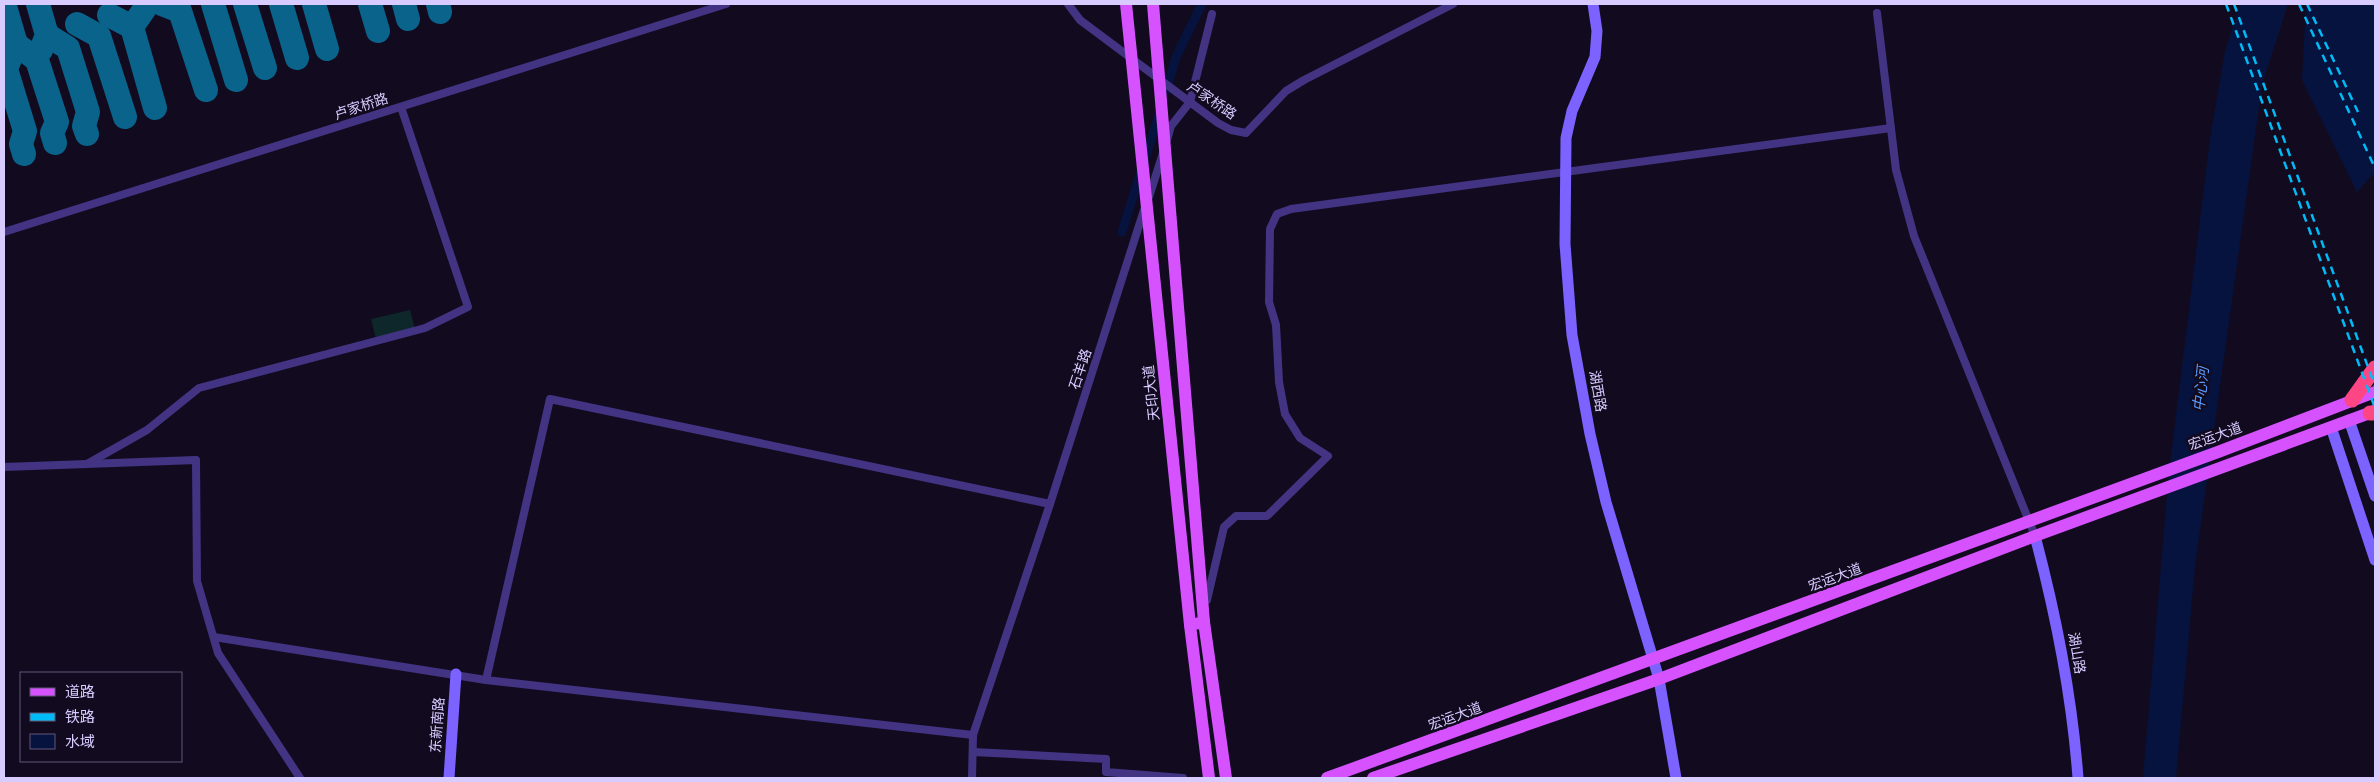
<svg xmlns="http://www.w3.org/2000/svg" width="2379" height="782" font-family="Arial,'Noto Sans SC',sans-serif">
	<style>
		.green { fill: #0e272a }
		.water { fill: #06133e }
		.lines { fill: none; stroke-linecap: round; stroke-linejoin: round }
		.canal { stroke: #06133e; stroke-width: 9 }
		.taxiway { stroke: #09638b; stroke-width: 24 }
		.street { stroke: #423482; stroke-width: 8 }
		.secondary { stroke: #7c62ff; stroke-width: 11 }
		.primary { stroke: #d652ff; stroke-width: 12 }
		.highway { stroke: #ff4684; stroke-width: 15 }
		.rail { stroke: #00bbf6; stroke-width: 2.5; stroke-dasharray: 8 6; stroke-linecap: butt }
		.primary-bridge { stroke: #d652ff; stroke-width: 12 }
		.labels { text-anchor: middle; stroke-width: 5; stroke-linejoin: round; paint-order: stroke }
		.street-label { font-size: 14px; fill: #d8cbff; stroke: #120b20 }
		.water-label { font-size: 15px; font-style: italic; fill: #599bff; stroke: #120b20 }
	</style>
	<rect width="100%" height="100%" fill="#120b20"/>
	<polygon class="green" points="410,310 416,333 377,343 371,319"/>
	<g class="water">
		<polygon points="2240,4 2288,4 2262,85 2195,566 2176,778 2143,778 2169,472 2210,139 2225,51"/>
		<polygon points="2306,4 2375,4 2375,172 2357,192 2302,80"/>
	</g>
	<g class="lines">
		<g class="canal">
			<polyline points="1166,91 1176,57 1202,4"/>
			<polyline points="1122,232 1160,111"/>
		</g>
		<g class="taxiway">
			<polyline points="38,4 47,35 41,50"/>
			<polyline points="162,4 180,11 206,90"/>
			<polyline points="213,4 236,80"/>
			<polyline points="245,4 265,68"/>
			<polyline points="281,4 297,58"/>
			<polyline points="314,4 327,49"/>
			<polyline points="370,4 378,31"/>
			<polyline points="404,4 408,19"/>
			<polyline points="438,4 440,12"/>
			<polyline points="6,10 16,44 6,69 25,131 21,144 24,154"/>
			<polyline points="109,15 132,27 155,108"/>
			<polyline points="77,24 99,36 125,117"/>
			<polyline points="132,27 148,4"/>
			<polyline points="47,35 68,48 88,112 84,126 87,134"/>
			<polyline points="16,44 37,60 57,122 52,133 55,143"/>
		</g>
		<g class="street">
			<polyline points="1068,4 1080,20 1218,123 1231,130 1246,133 1286,91 1304,80 1453,4"/>
			<polyline points="1877,13 1896,170 1914,236 2035,536"/>
			<polyline points="1167,140 1171,126 1190,102 1212,14"/>
			<polyline points="1149,197 1163,153"/>
			<polyline points="4,232 726,4"/>
			<polyline points="87,464 147,430 199,388 425,328 468,307 401,107"/>
			<polyline points="4,467 196,460 197,581 218,653 300,778"/>
			<polyline points="1207,600 1224,527 1236,516 1267,516 1328,456 1300,438 1285,414 1279,382 1276,325 1269,302 1270,229 1277,214 1291,209 1891,128"/>
			<polyline points="214,637 486,680"/>
			<polyline points="973,735 486,680 550,399 1050,504"/>
			<polyline points="973,752 1106,759 1106,772 1183,778"/>
			<polyline points="972,778 973,735 1050,504 1144,210"/>
		</g>
		<g class="secondary">
			<polyline points="1593,4 1597,31 1595,57 1572,111 1566,138 1565,244 1572,335 1590,434 1606,502 1659,679 1676,778"/>
			<polyline points="2349,420 2375,496"/>
			<polyline points="2331,427 2375,560"/>
			<path d="M 2035,536 C 2056,615 2072,696 2078,778"/>
			<polyline points="449,778 456,674"/>
		</g>
		<g class="primary">
			<polyline points="1209,778 1190,625 1204,622 1226,778"/>
			<polyline points="1327,778 2218,452 2375,392"/>
			<polyline points="1373,778 1659,679 2035,536 2375,411"/>
		</g>
		<g class="highway">
			<polyline points="2352,400 2375,368"/>
			<polyline points="2370,413 2375,413"/>
		</g>
		<g class="rail">
			<polyline points="2226,4 2375,408"/>
			<polyline points="2234,4 2375,386"/>
			<polyline points="2299,4 2375,168"/>
			<polyline points="2307,4 2358,112"/>
		</g>
		<g class="primary-bridge">
			<polyline points="1126,4 1190,625"/>
			<polyline points="1153,4 1204,622"/>
		</g>
	</g>
	<g class="labels">
		<g class="street-label">
			<text transform="translate(1212 100) rotate(34)" y="5">卢家桥路</text>
			<text transform="translate(361 106) rotate(-18)" y="5">卢家桥路</text>
			<text transform="translate(1080 369) rotate(-72)" y="5">石羊路</text>
			<text transform="translate(1598 391) rotate(80)" y="5">湖西路</text>
			<text transform="translate(1151 393) rotate(-96)" y="5">天印大道</text>
			<text transform="translate(2215 436) rotate(-20)" y="5">宏运大道</text>
			<text transform="translate(1835 577) rotate(-20)" y="5">宏运大道</text>
			<text transform="translate(2077 653) rotate(80)" y="5">湖山路</text>
			<text transform="translate(1455 716) rotate(-20)" y="5">宏运大道</text>
			<text transform="translate(437 725) rotate(-86)" y="5">东新南路</text>
		</g>
		<g class="water-label">
			<text transform="translate(2201 389) rotate(-84)" y="5">中心河</text>
		</g>
	</g>
	<rect width="2379" height="782" fill="none" stroke="#d8cbff" stroke-width="10"/>
	<rect x="20" y="672" width="162" height="90" fill="#120b20" stroke="#615879"/>
	<rect x="30" y="688" width="25" height="8" fill="#d652ff" stroke="#615879"/>
	<text x="65" y="697" font-size="15" fill="#d8cbff">道路</text>
	<rect x="30" y="713" width="25" height="8" fill="#00bbf6" stroke="#615879"/>
	<text x="65" y="722" font-size="15" fill="#d8cbff">铁路</text>
	<rect x="30" y="734" width="25" height="15" fill="#06133e" stroke="#615879"/>
	<text x="65" y="747" font-size="15" fill="#d8cbff">水域</text>
</svg>
